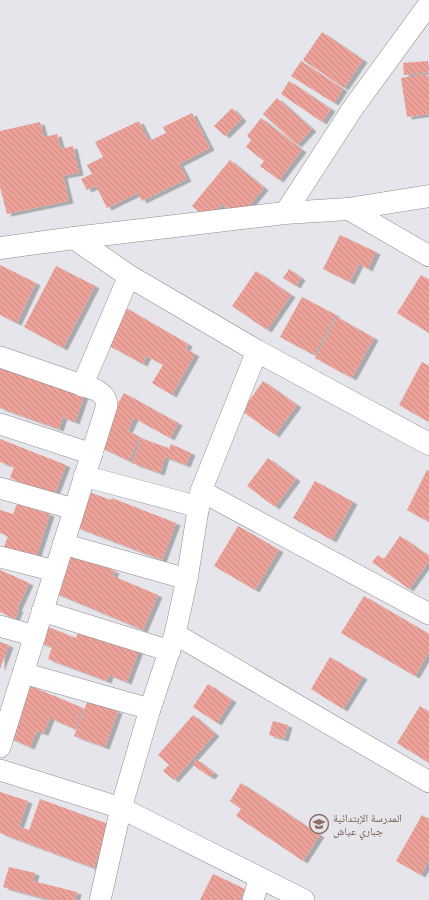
<svg xmlns="http://www.w3.org/2000/svg" width="429" height="900" font-family="'Fira Sans Condensed','Noto Naskh Arabic',sans-serif">
	<style>
		.building { fill: url(#building-back-hatch); filter: url(#shadow) }
		.lines { fill: none; stroke-linecap: round; stroke-linejoin: round }
		.minor-casing { stroke: #8d8c91; stroke-width: 22 }
		.tertiary-casing { stroke: #8d8c91; stroke-width: 23 }
		.minor { stroke: #fff; stroke-width: 21 }
		.tertiary { stroke: #fff; stroke-width: 22 }
		.labels { text-anchor: middle; stroke-width: 3; stroke-linejoin: round; paint-order: stroke }
		.education-label { font-size: 11px; fill: #785e54; stroke: #e6e5eb; text-anchor: start }
	</style>
	<defs>
		<pattern id="building-back-hatch" width="6" height="6" patternUnits="userSpaceOnUse"><rect width="6" height="6" fill="#eca199"/><path d="M-1 5l2 2M0 0l6 6M5-1l2 2" fill="none" stroke="#ca8a83"/></pattern>
		<filter id="shadow"><feDropShadow dx="4.5" dy="2.5" stdDeviation="0" flood-color="#0004"/></filter>
	</defs>
	<rect width="100%" height="100%" fill="#e6e5eb"/>
	<g class="building">
		<polygon points="322,32 363,60 344,88 303,60"/>
		<polygon points="301,61 343,89 334,103 291,76"/>
		<polygon points="428,61 429,72 404,75 403,63"/>
		<polygon points="427,74 429,84 429,114 407,117 401,78"/>
		<polygon points="289,81 331,109 322,122 281,94"/>
		<polygon points="277,98 312,129 297,145 263,114"/>
		<polygon points="232,108 242,119 225,136 214,126"/>
		<polygon points="192,113 210,148 179,164 187,179 142,201 138,193 107,208 96,186 87,190 81,179 92,174 87,165 103,157 95,142 139,121 149,141 166,133 163,127"/>
		<polygon points="261,118 302,150 279,180 260,166 264,161 246,147 251,140 247,136"/>
		<polygon points="40,122 44,137 57,134 61,149 73,146 79,173 63,176 69,201 7,214 0,187 0,131"/>
		<polygon points="230,160 264,188 239,218 222,204 208,220 192,206"/>
		<polygon points="340,235 376,252 368,269 359,264 350,282 323,269"/>
		<polygon points="0,265 36,283 17,323 0,315"/>
		<polygon points="56,266 95,286 63,348 24,327"/>
		<polygon points="289,269 301,278 296,286 283,278"/>
		<polygon points="256,271 291,295 267,330 232,306"/>
		<polygon points="421,275 429,280 429,333 397,313"/>
		<polygon points="302,297 336,315 314,355 280,337"/>
		<polygon points="126,308 188,344 186,349 195,354 172,395 152,383 163,365 147,356 143,364 106,344"/>
		<polygon points="337,317 374,338 352,378 315,358"/>
		<polygon points="16,358 84,396 75,422 63,417 59,429 0,408 0,368 11,372"/>
		<polygon points="422,362 429,366 429,422 399,405"/>
		<polygon points="263,381 297,405 275,435 242,411"/>
		<polygon points="124,393 178,423 170,438 134,418 128,431 140,437 129,461 100,447 108,421"/>
		<polygon points="141,438 168,448 166,455 171,444 191,453 186,465 165,457 160,473 132,463"/>
		<polygon points="0,439 66,465 54,495 10,478 14,467 0,462"/>
		<polygon points="268,458 296,479 275,507 247,486"/>
		<polygon points="427,470 429,471 429,522 407,510"/>
		<polygon points="315,481 353,502 332,540 293,518"/>
		<polygon points="89,492 111,500 112,498 176,523 162,560 76,527"/>
		<polygon points="17,504 50,514 36,557 4,547 8,536 0,533 0,510 13,514"/>
		<polygon points="238,526 279,550 255,590 214,566"/>
		<polygon points="400,536 429,556 429,561 409,589 372,562 378,555 384,559"/>
		<polygon points="72,552 115,571 113,576 158,595 143,630 55,593"/>
		<polygon points="0,570 29,583 17,609 19,609 15,619 0,612"/>
		<polygon points="364,596 429,634 429,652 415,676 341,633"/>
		<polygon points="46,626 76,638 80,627 139,650 127,682 109,675 107,681 48,659 52,647 40,643"/>
		<polygon points="0,642 9,645 0,669"/>
		<polygon points="330,657 363,677 343,709 311,689"/>
		<polygon points="208,684 232,700 217,723 193,707"/>
		<polygon points="28,685 83,708 75,729 50,718 44,733 37,731 30,747 7,737"/>
		<polygon points="88,700 118,711 105,747 74,736"/>
		<polygon points="420,706 429,712 429,763 397,743"/>
		<polygon points="193,715 215,734 174,780 163,771 169,765 158,755"/>
		<polygon points="273,721 288,725 284,739 269,735"/>
		<polygon points="196,759 214,773 210,777 193,765"/>
		<polygon points="241,783 320,835 303,861 236,816 241,809 230,801"/>
		<polygon points="0,792 28,801 19,827 29,830 40,799 111,825 102,851 100,850 94,868 0,833"/>
		<polygon points="422,815 429,819 429,860 421,875 396,861"/>
		<polygon points="9,867 35,873 33,881 77,892 75,900 50,900 3,887"/>
		<polygon points="213,874 245,889 240,900 200,900"/>
	</g>
	<g class="lines">
		<g class="minor-casing">
			<g id="minor">
				<polyline points="348,209 429,256"/>
				<polyline points="285,213 353,108 429,4"/>
				<polyline points="257,351 201,491 187,579 175,634 150,709 121,808 304,900"/>
				<path d="M 0,357 L 96,390 C 103,394 106,397 107,405 L 0,747"/>
				<polyline points="82,386 129,276"/>
				<polyline points="0,424 92,454"/>
				<polyline points="84,476 199,507"/>
				<polyline points="0,488 74,509"/>
				<polyline points="201,491 429,614"/>
				<polyline points="63,544 187,579"/>
				<polyline points="0,557 55,571"/>
				<polyline points="42,611 170,651"/>
				<polyline points="0,626 35,636"/>
				<polyline points="175,634 429,782"/>
				<polyline points="23,673 150,709"/>
				<polyline points="0,770 121,808 100,900"/>
				<polyline points="253,900 260,878"/>
			</g>
		</g>
		<g class="tertiary-casing">
			<g id="tertiary">
				<polyline points="74,238 129,276 257,351 429,444"/>
				<polyline points="0,248 74,238 285,213 348,209 429,196"/>
			</g>
		</g>
		<use href="#minor" class="minor"/>
		<use href="#tertiary" class="tertiary"/>
	</g>
	<defs>
		<g id="school-ring" transform="scale(1)"><circle r="9.5" fill="#e6e5eb" stroke="#8d6e63" stroke-width="1.5"/><path d="M0-5L7-2L0 1L-7-2ZM-4 1L0 2.5L4 1V4Q0 6-4 4Z" fill="#8d6e63"/></g>
	</defs>
	<g fill-rule="evenodd">
		<use href="#school-ring" x="319" y="824"/>
	</g>
	<g class="labels">
		<g class="education-label">
			<text x="333" y="822">المدرسة الإبتدائية<tspan x="333" dy="13">جباري عياش</tspan></text>
		</g>
	</g>
</svg>
